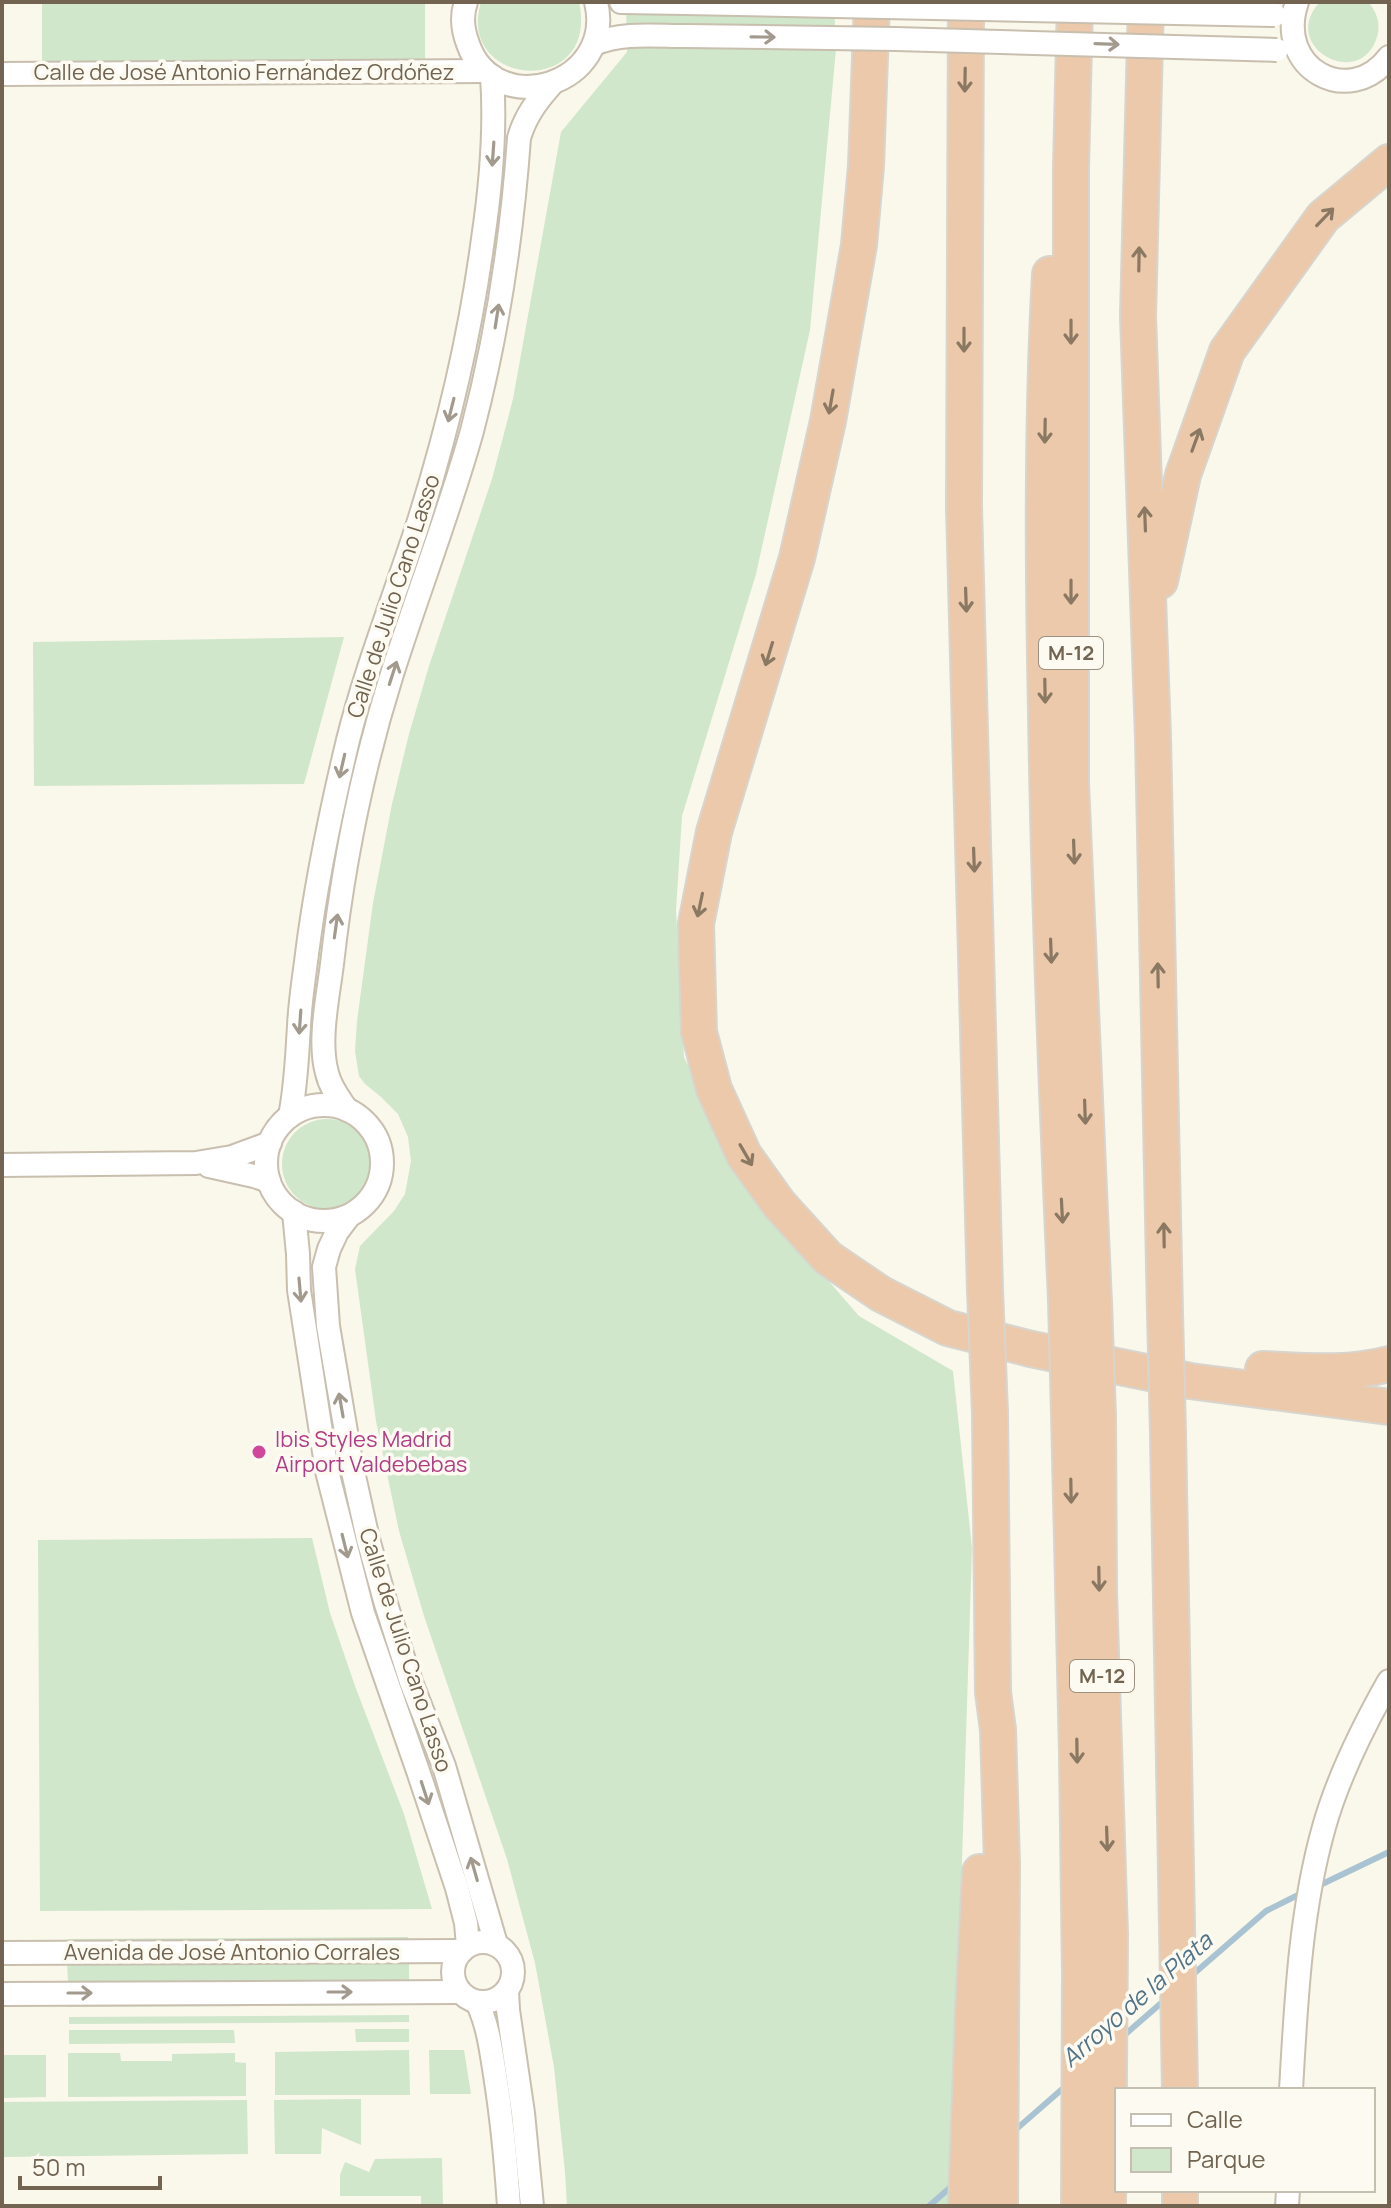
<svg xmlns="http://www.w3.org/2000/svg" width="1391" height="2208" font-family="Manrope,sans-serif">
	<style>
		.green { fill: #d0e7cb }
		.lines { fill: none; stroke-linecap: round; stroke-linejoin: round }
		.stream { stroke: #a9c3d2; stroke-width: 6 }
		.minor-casing { stroke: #c8bfaf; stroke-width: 26 }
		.highway-casing { stroke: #d8d4ce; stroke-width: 38 }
		.minor { stroke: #fff; stroke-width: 22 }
		.highway { stroke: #ecc9aa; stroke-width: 34 }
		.minor-bridge-casing { stroke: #c8bfaf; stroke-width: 26; stroke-linecap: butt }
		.highway-bridge-casing { stroke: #d8d4ce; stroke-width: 38; stroke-linecap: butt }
		.minor-bridge { stroke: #fff; stroke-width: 22 }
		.highway-bridge { stroke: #ecc9aa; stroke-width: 34 }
		.oneway { stroke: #a39a8e }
		.oneway2 { stroke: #8a7863 }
		.hotel-dot { fill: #d1479c; stroke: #fdfbf1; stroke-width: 3 }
		.labels { text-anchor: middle; stroke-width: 7; stroke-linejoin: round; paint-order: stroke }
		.shield { fill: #fdfbf1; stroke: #9c9181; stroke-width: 2 }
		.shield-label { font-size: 20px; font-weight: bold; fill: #726451 }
		.street-label { font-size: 22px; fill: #726451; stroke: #fdfbf1 }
		.hotel-label { font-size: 22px; fill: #b23c85; stroke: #fdfbf1; text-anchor: start }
		.water-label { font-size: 24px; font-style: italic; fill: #517489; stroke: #fdfbf1 }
	</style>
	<rect width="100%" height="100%" fill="#faf7eb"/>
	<g class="green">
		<polygon points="42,2 425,2 425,62 42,63"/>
		<path d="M 481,2 L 579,2 C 600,99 455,88 481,2 Z"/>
		<polygon points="626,2 834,2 836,49 810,330 756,574 682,816 676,910 684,1057 747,1187 859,1316 953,1371 972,1548 951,2206 567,2206 565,2172 554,2067 535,1963 507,1859 424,1616 399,1531 376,1421 355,1269 360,1246 394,1211 405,1194 411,1161 408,1137 398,1114 380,1096 365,1084 359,1076 355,1051 357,1021 373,903 392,804 409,734 429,666 492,479 513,399 561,132 627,52"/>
		<path d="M 1320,2 L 1368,2 C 1377,12 1381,24 1377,37 C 1360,92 1278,46 1320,2 Z"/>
		<polygon points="344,637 304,784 34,786 33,642"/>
		<circle cx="327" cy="1164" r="45"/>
		<polygon points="312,1538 330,1613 355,1686 404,1814 432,1909 40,1911 38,1540"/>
		<polygon points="408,1937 408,1941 68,1943 68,1939"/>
		<polygon points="409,1960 409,1980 68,1982 67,1962"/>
		<polygon points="408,2001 408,2005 67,2007 67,2003"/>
		<polygon points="409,2015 409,2022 69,2024 69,2017"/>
		<polygon points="355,2029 409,2029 409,2042 356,2042"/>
		<polygon points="69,2030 234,2030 235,2043 69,2044"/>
		<polygon points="409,2050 410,2095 275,2095 275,2052"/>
		<polygon points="429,2050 464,2050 471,2094 430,2094"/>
		<polygon points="68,2053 120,2053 121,2061 172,2061 172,2054 235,2053 235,2062 246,2063 246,2096 68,2097"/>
		<polygon points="2,2055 46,2055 46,2097 2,2098"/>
		<polygon points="361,2099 361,2145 322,2128 321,2154 275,2154 274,2100"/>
		<polygon points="247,2100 248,2154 3,2157 2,2102"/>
		<polygon points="442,2158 443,2206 421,2206 421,2196 340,2196 340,2175 345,2162 369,2172 375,2159"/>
	</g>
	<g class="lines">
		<g class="stream">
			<polyline points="1316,1887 1389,1852"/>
			<polyline points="1190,1977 1266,1911 1302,1893"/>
			<polyline points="1121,2038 1167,1998"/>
			<polyline points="1013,2132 1068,2084"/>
			<polyline points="929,2206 953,2185"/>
		</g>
		<g class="minor-casing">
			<g id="minor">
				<path d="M 466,2 C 461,16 463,31 468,44 C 495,122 616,85 596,2"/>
				<polyline points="621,2 685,3"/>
				<path d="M 1297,2 C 1274,69 1350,109 1389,57"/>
				<path d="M 594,44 C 622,32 655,36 685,36"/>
				<polyline points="2,74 485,71"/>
				<circle cx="324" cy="1163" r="58"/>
				<path d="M 347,1110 C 339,1098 330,1087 327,1073 C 318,1041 328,997 332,964 C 343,865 362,769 392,674 C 418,592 449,513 472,431 C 497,336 512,236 519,138 C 525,117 536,102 551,85"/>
				<path d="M 290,1116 C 296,1087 297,1057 299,1026 C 300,1002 304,978 307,954 C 316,882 331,811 348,740 C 366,668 394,598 417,527 C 447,433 470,337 483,239 C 491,185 496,131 492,76"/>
				<polyline points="2,1165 196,1163 232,1157 270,1143"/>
				<polyline points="209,1166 254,1176 269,1181"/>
				<polyline points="294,1212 298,1254 299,1290 327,1471 363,1613 419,1774 457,1888 466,1923 468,1946"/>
				<polyline points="349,1216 337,1232 329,1249 324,1267 328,1326 352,1467 368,1539 386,1604 411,1682 444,1766 496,1944"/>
				<circle cx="483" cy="1972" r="30"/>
				<polyline points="2,1953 462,1951"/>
				<polyline points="507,1991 508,2010 523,2113 532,2206"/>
				<polyline points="2,1994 460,1992"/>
				<path d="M 477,2002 C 488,2025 491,2049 495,2075 C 502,2118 506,2162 509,2206"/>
				<path d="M 1291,2090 C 1296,2003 1300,1912 1324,1827 C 1338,1777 1363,1727 1389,1681"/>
				<polyline points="1287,2206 1288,2190"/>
			</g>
		</g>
		<g class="highway-casing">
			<g id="highway">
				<polyline points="872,2 866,166 859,245 828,421 797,558 714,832 696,924 699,1032 714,1089 744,1155 779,1204 828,1258 881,1294 948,1328 1031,1349 1190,1381 1389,1407"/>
				<polyline points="966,2 964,507 985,1290"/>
				<polyline points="1075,2 1071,168 1071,784 1094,1303"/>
				<polyline points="1146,2 1138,316 1153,737 1165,1313"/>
				<path d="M 1050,274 C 1042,420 1043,565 1046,711 C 1049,907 1057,1103 1066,1299"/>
				<polyline points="1160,581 1183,475 1227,351 1323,217 1389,162"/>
				<path d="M 1263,1369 C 1305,1371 1348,1375 1389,1364"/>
				<polyline points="990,1413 993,1692 998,1730 1002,1864 1000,2206"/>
				<polyline points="1069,1413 1077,1753 1080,1974 1079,2206"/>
				<polyline points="1098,1417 1099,1592 1110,1934 1108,2206"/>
				<polyline points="1168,1434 1180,2090"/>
				<polyline points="966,2206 973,2014 980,1872"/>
				<polyline points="1180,2206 1180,2190"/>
			</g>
		</g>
		<use href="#minor" class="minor"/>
		<use href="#highway" class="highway"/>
		<g class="minor-bridge-casing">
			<g id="minor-bridge">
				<polyline points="685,3 1275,15"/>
				<polyline points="685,36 896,39 1277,50"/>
			</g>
		</g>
		<g class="highway-bridge-casing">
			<g id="highway-bridge">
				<polyline points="985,1290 990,1413"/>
				<polyline points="1066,1299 1069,1413"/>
				<polyline points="1094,1303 1098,1417"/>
				<polyline points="1165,1313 1168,1434"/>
			</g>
		</g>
		<use href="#minor-bridge" class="minor-bridge"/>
		<use href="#highway-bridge" class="highway-bridge"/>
	</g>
	<defs><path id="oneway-shaft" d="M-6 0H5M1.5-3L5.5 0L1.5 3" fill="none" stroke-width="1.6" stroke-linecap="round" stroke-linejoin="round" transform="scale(2)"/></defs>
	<g class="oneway">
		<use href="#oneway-shaft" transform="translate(763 37) rotate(1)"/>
		<use href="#oneway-shaft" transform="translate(1107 44) rotate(2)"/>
		<use href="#oneway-shaft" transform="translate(493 154) rotate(94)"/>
		<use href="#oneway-shaft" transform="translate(497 316) rotate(-81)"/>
		<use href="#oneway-shaft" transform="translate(451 410) rotate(104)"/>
		<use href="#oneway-shaft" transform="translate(393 673) rotate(-72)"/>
		<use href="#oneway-shaft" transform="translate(342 766) rotate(103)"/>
		<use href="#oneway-shaft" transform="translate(336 926) rotate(-82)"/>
		<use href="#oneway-shaft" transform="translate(300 1022) rotate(94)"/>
		<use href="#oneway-shaft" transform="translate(300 1290) rotate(85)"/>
		<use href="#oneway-shaft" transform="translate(341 1405) rotate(-100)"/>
		<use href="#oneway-shaft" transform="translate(345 1546) rotate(76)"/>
		<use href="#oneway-shaft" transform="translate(425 1793) rotate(72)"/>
		<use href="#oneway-shaft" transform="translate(474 1869) rotate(-106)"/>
		<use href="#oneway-shaft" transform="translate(340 1992)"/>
		<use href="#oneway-shaft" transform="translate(80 1993)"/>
	</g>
	<g class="oneway2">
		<use href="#oneway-shaft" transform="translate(965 80) rotate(91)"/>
		<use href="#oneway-shaft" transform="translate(1325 217) rotate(-46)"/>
		<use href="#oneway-shaft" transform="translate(1139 259) rotate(-89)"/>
		<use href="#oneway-shaft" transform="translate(1071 332) rotate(90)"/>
		<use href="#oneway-shaft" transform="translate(964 340) rotate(90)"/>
		<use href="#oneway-shaft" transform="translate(831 402) rotate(100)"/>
		<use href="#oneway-shaft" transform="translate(1045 431) rotate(91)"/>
		<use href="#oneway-shaft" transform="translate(1196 440) rotate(-70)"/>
		<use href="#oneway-shaft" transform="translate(1145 519) rotate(-92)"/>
		<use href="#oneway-shaft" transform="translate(1071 592) rotate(90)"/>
		<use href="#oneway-shaft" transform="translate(966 600) rotate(88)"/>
		<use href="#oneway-shaft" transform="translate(769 654) rotate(107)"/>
		<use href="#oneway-shaft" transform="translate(1045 691) rotate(89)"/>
		<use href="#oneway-shaft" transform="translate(1074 852) rotate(88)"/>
		<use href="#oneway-shaft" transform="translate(974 860) rotate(88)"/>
		<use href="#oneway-shaft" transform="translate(700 905) rotate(102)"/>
		<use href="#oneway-shaft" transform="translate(1051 951) rotate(88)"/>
		<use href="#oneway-shaft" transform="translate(1158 975) rotate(-91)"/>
		<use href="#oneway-shaft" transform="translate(1085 1112) rotate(88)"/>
		<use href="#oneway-shaft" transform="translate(746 1155) rotate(60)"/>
		<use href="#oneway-shaft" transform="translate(1062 1211) rotate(87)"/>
		<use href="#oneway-shaft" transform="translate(1164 1235) rotate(-91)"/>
		<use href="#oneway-shaft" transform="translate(1071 1491) rotate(89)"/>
		<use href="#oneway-shaft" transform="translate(1099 1579) rotate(89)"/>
		<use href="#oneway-shaft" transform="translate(1077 1751) rotate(89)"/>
		<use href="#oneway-shaft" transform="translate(1107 1839) rotate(88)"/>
	</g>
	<circle class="hotel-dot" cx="259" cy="1452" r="8"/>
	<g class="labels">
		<g class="shield">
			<rect x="1039" y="637" width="64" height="32" rx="6"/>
			<rect x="1070" y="1660" width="64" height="32" rx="6"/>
		</g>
		<g class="shield-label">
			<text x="1071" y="660">M-12</text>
			<text x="1102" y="1683">M-12</text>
		</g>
		<g class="street-label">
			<text x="244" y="80">Calle de José Antonio Fernández Ordóñez</text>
			<text transform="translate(393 596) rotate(-72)" y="8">Calle de Julio Cano Lasso</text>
			<text transform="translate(406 1650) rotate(72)" y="8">Calle de Julio Cano Lasso</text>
			<text x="232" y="1960">Avenida de José Antonio Corrales</text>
		</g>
		<g class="hotel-label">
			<text x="275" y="1447">Ibis Styles Madrid<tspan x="275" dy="25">Airport Valdebebas</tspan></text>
		</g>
		<g class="water-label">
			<text transform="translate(1137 2000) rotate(-41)" y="8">Arroyo de la Plata</text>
		</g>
	</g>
	<rect width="1391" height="2208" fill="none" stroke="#726451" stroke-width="8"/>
	<rect x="1115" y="2088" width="260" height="104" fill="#fdfbf1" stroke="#c5bfb1" stroke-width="2"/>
	<rect x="1131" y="2114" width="40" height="12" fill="#ffffff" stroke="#c5bfb1" stroke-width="2"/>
	<text x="1187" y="2128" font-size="24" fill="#726451">Calle</text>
	<rect x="1131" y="2148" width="40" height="24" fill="#d0e7cb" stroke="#c5bfb1" stroke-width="2"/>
	<text x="1187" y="2168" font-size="24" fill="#726451">Parque</text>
	<path d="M20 2176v12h140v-12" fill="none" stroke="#726451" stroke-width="4"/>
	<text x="32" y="2176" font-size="24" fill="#726451" stroke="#fdfbf1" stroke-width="6" paint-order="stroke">50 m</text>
</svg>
